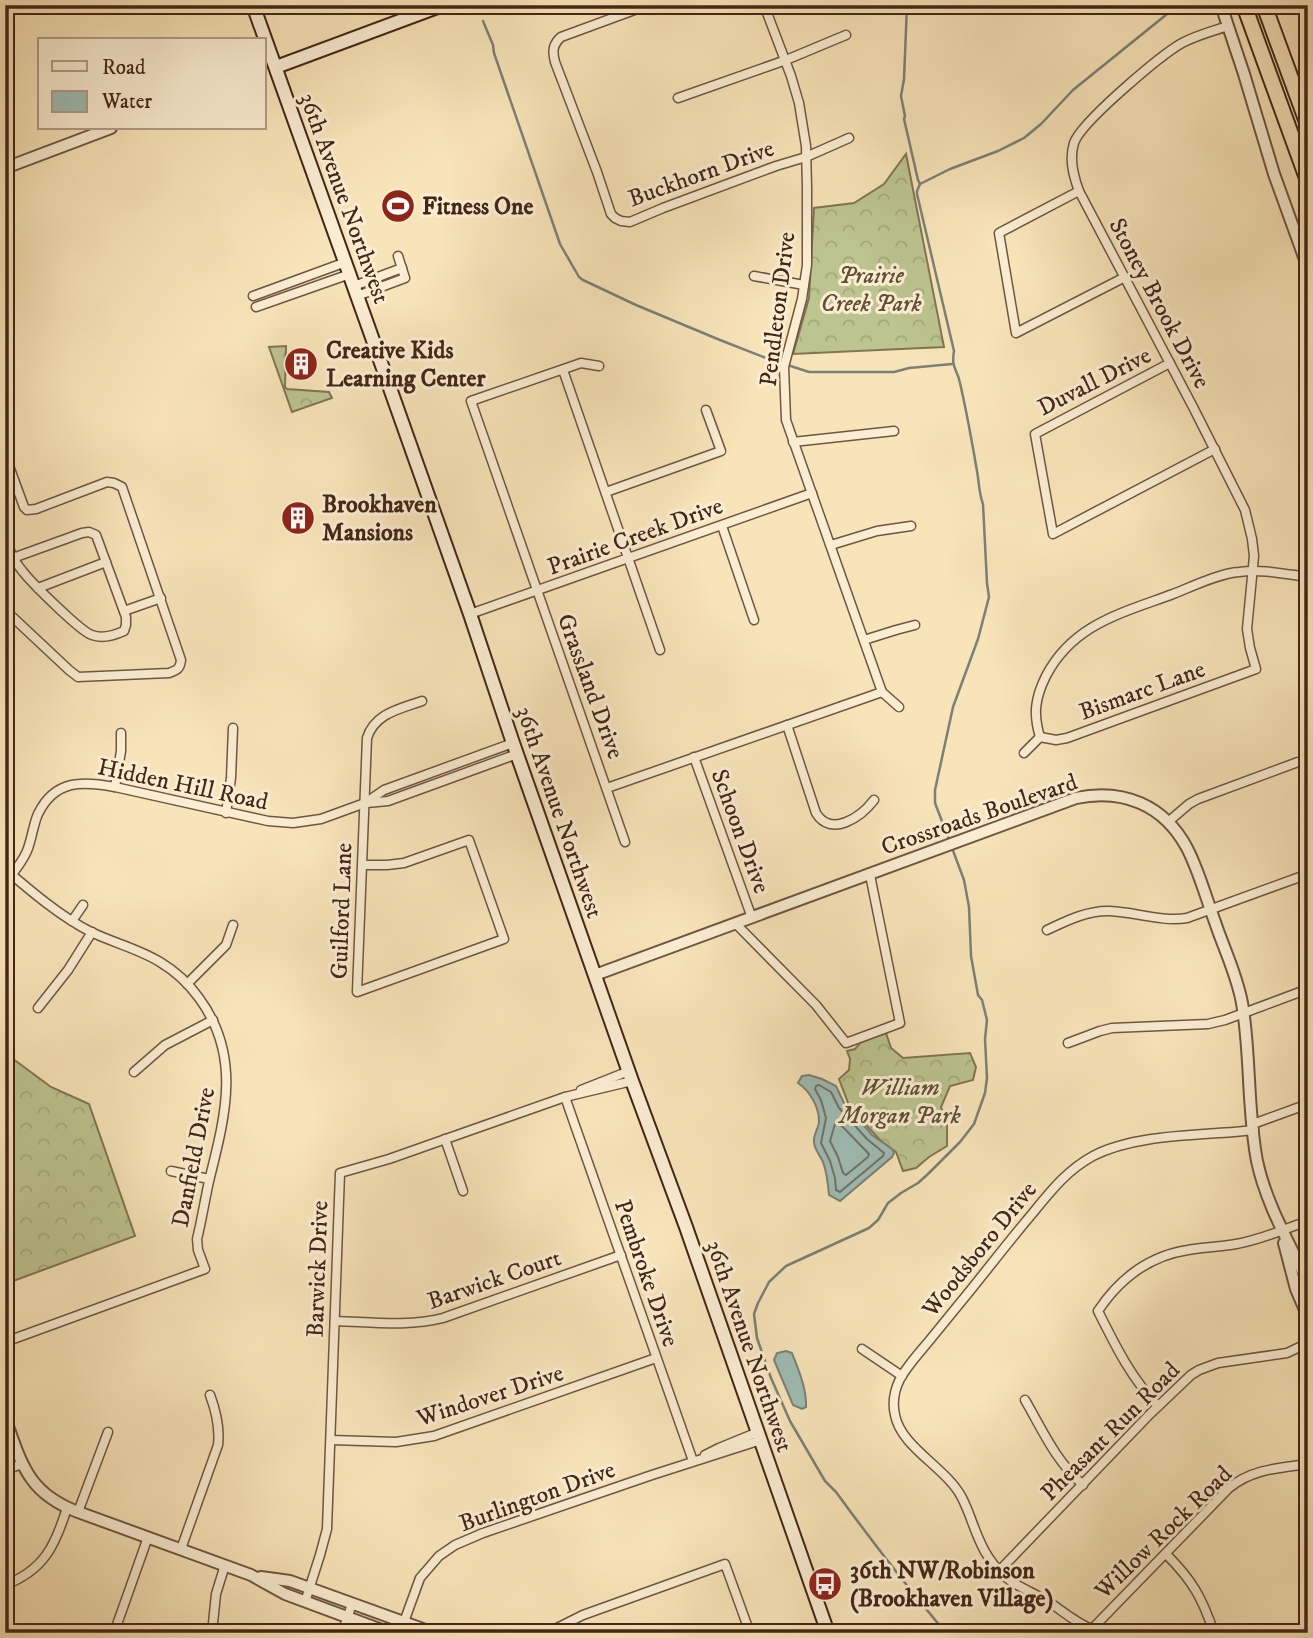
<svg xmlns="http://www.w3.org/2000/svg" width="1313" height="1638" font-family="'IM FELL DW Pica',serif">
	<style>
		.forest { fill: url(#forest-crowns); stroke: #807554; stroke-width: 2 }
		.water { fill: #9fbdb6; stroke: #7a8176; stroke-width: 2 }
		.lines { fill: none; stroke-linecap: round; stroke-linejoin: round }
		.shore { stroke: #717266; stroke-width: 2 }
		.stream { stroke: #7a8176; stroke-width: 2.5 }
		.minor-casing { stroke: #705640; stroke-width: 11 }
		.tertiary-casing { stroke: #705640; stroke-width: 14 }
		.secondary-casing { stroke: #432617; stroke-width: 16 }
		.motorway-casing { stroke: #432617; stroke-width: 18 }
		.minor { stroke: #faedd2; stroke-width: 8 }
		.tertiary { stroke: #faedd2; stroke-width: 10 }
		.secondary { stroke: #faedd2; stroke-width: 12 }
		.motorway { stroke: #f8e4b9; stroke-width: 14 }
		.labels { text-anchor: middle; stroke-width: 6; stroke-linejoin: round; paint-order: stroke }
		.street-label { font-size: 24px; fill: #432617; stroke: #faedd2 }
		.poi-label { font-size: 24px; font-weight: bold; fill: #432617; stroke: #faedd2; text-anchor: start }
		.park-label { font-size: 24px; font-style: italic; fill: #614e35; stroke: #faedd2 }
	</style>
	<defs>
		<pattern id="forest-crowns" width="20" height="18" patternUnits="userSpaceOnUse" patternTransform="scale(1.75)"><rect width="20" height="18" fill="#bcc490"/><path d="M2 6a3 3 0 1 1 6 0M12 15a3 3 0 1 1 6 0" fill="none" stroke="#a3a87b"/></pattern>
	</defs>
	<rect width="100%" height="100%" fill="#f8e4b9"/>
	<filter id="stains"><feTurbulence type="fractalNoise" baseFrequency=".00286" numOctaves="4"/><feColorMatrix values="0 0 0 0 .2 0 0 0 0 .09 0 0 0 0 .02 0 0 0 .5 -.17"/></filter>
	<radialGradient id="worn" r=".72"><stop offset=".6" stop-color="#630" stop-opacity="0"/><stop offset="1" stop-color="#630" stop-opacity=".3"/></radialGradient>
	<g class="forest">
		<polygon points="906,154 944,347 793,354 809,298 814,208 854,203 884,184"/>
		<polygon points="286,346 285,387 287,389 329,392 332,398 292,412 269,347"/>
		<polygon points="886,1033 891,1048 903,1058 970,1053 976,1067 973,1080 950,1086 941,1107 947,1125 947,1146 929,1157 916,1168 903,1171 896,1152 880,1140 850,1108 839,1079 849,1070 850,1059 847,1051 855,1049 861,1042"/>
		<polygon points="5,1053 51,1087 89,1104 135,1236 5,1284"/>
	</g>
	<g class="water">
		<path d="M 809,1075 L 822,1079 L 836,1086 L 844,1103 L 861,1122 L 872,1135 L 892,1149 L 894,1153 L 892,1157 L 840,1201 L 829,1195 C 828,1183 827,1173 823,1162 C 820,1155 814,1149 814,1142 C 813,1135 819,1128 819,1121 C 819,1107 810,1091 798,1083 L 802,1076 Z"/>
		<path d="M 786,1351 L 792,1353 C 798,1369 807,1389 806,1407 L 802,1409 L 793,1405 L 774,1360 L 777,1353 Z"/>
	</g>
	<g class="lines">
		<g class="shore">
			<polygon points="819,1085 831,1092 839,1108 867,1139 884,1153 883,1156 840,1192 836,1190 835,1178 830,1161 821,1143 826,1118 821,1100 815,1089 816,1086"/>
			<polygon points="838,1122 869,1154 868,1157 846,1175 843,1173 838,1157 830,1141 835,1124"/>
		</g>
		<g class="stream">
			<path d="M 907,5 L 904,79 L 901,96 L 905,116 L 904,119 L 918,180 L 920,184 L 917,191 L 917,194 L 954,351 C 951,369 957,368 960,383 C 967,413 972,442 977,471 C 979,482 979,494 983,504 L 987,583 L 989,597 L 978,639 L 953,707 L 935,790 L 935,803 L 950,842"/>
			<polyline points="483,21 493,45 494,53 560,244 579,277 583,280 636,305 720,340 766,358 809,372 894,372 909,368 952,364"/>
			<polyline points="920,184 950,169 998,151 1024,138 1041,124 1073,90 1172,10 1180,5"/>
			<path d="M 946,1633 C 908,1588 871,1540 836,1492 L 825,1481 L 790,1421 L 771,1378 L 757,1338 L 754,1314 L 758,1303 L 769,1282 L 786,1266 L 869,1228 L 878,1220 L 888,1203 L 901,1193 L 918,1183 L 928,1174 L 960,1142 L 974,1124 L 985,1093 L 987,1078 L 985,1039 L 987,1020 L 982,1000 L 978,995 L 971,956 L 969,907 L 964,880 L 952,848"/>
		</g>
		<g class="minor-casing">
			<g id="minor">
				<path d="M 648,5 L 561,37 C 553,44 552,51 555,62 L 597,172 L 611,214 L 615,218 L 621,221 L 630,222 L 663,208 L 776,166 L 806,157 L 849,138"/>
				<polyline points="764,5 791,76 799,103 806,146 807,188 807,265 802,299 784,367 786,420 882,692 899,707"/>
				<polyline points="678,98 786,60 846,35"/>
				<polyline points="1079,191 999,233 1016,333 1125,277"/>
				<polyline points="754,276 804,285"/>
				<polyline points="354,286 402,268"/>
				<polyline points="253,296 346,262"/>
				<polyline points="357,296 405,278 398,256"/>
				<polyline points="256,307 350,274"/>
				<polyline points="1170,363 1035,434 1053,534 1215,449"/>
				<polyline points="599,366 581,363 471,401 625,842"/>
				<polyline points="563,370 660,650"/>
				<polyline points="793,442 894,431"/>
				<path d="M 5,455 L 24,507 L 27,510 L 36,509 L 107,482 L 114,483 L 122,487 L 181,660 C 180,669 177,670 169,673 L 78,677 L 69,670 L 5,610"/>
				<polyline points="606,492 721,451 706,410"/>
				<polyline points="722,526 754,620"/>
				<path d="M 5,539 C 10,551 15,563 24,573 C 33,584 81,632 92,635 C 102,639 115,635 124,631 L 126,625 L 126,617 L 96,535 L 89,532 L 82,533 L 13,558"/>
				<polyline points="831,545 877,531 911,526"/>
				<polyline points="38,588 106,562"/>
				<polyline points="124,611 161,598"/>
				<polyline points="470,614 812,493"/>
				<polyline points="864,640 896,630 915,625"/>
				<path d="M 787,725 L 816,813 C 831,838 861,817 874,800"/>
				<path d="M 1040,737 L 1056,740 L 1067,738 L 1256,669 L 1250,648 L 1247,629 L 1254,556 L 1252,539 L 1245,510 L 1193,407 L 1079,191 C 1073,175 1069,159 1074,143 C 1081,122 1161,55 1182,43 C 1197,35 1213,31 1228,26"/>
				<path d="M 1040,737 C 1033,714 1035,698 1046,676 C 1073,624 1122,613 1173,594 C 1191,587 1220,573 1239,572 C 1262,569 1285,574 1308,577"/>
				<polyline points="1024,753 1040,737"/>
				<polyline points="694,757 752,918"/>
				<polyline points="115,787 121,751 121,733"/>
				<polyline points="607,788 882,692"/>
				<polyline points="367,803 388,801 517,754"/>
				<polyline points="226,813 231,778 233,728"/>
				<polyline points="1168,822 1189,804 1198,799 1298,762"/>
				<path d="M 363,865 L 387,865 L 404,863 L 469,840 L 504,939 L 357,992 L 367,738 C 375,713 400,709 422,701"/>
				<path d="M 5,869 C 32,892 60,916 91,932 C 114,943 139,949 160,962 C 175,971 189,984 199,998 C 241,1055 226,1113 210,1177 C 205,1198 202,1219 197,1239 L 198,1250 L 205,1269 L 5,1342"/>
				<path d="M 5,883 C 13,873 22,863 27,851 C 32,839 33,825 38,814 C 55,779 83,781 115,787 L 268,821 L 293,823 L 321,819 L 365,803 L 384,790 L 513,743"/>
				<polyline points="72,921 83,905"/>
				<polyline points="736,924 816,1005 846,1043 900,1023 870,875"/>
				<path d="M 1047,930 C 1066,921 1088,910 1110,911 C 1135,912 1161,922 1187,918 L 1308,874"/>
				<polyline points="187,984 226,945 233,925"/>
				<polyline points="38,1008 68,970 92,932"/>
				<polyline points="1068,1043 1100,1031 1112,1028 1208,1024 1225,1020 1308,989"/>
				<polyline points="134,1072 165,1045 213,1020"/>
				<polyline points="581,1090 629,1071"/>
				<polyline points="565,1097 693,1461"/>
				<polyline points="1253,1124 1308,1104"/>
				<polyline points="445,1139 463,1191"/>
				<polyline points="171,1171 209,1179"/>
				<path d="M 335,1321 C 371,1322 408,1327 443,1318 L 621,1255"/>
				<polyline points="862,1349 902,1376"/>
				<path d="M 1025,1400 C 1043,1431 1055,1460 1083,1485"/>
				<path d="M 1158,1406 C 1131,1378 1115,1345 1098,1311 C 1120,1278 1149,1256 1188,1250 C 1204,1247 1221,1247 1236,1244 C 1261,1240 1284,1229 1308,1221"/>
				<polyline points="331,1440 396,1442 434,1436 656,1358"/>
				<polyline points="705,1455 719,1448 758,1432"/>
				<polyline points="5,1470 22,1464"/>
				<polyline points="78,1512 108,1432"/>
				<path d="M 181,1549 L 218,1445 C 220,1428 216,1411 210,1395"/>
				<path d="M 1166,1554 C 1192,1580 1202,1597 1214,1633"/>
				<polyline points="998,1572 1150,1414 1191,1375 1199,1370 1218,1363 1287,1353 1308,1343"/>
				<path d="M 5,1585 C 44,1570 55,1546 67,1508"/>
				<polyline points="305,1602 320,1555 327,1529 340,1173 389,1159 565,1097 632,1081"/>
				<path d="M 1092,1629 C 1076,1623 1065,1613 1052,1604 C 1027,1588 1006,1585 989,1558 C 976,1540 972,1516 961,1496 C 945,1467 901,1447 895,1415 C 892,1402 894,1391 900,1379 C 907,1366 919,1353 929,1341 C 942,1325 955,1309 969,1292 C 990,1266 1010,1240 1032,1214 C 1050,1192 1067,1170 1093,1156 C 1137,1133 1204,1136 1254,1130"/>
				<path d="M 1092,1629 L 1229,1488 C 1252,1469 1279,1468 1308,1464"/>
				<polyline points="114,1633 148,1537"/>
				<polyline points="212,1633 216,1594 225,1565"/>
				<polyline points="342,1633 352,1604"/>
				<polyline points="400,1633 420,1578 439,1556 455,1545 483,1533 652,1475 761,1440"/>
				<polyline points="547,1633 583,1615 725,1564 750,1633"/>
			</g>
		</g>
		<g class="tertiary-casing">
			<g id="tertiary">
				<polyline points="1221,5 1244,74 1274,174 1308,268"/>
				<polyline points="5,168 111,128"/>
				<path d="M 595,975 L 1076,798 C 1123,788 1164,805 1187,848 C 1199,871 1206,898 1215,922 C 1224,949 1237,975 1242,1003 C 1251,1055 1247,1109 1257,1161 C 1266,1204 1290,1244 1308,1283"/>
				<polyline points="1284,1243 1296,1289 1308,1317"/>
				<path d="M 5,1418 C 22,1465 28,1493 78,1512 L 251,1575 L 285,1594 L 390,1633"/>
				<polyline points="261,1577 290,1581 434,1633"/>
			</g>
		</g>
		<g class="secondary-casing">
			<g id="secondary">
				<polyline points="253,5 374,343 470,614 513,743 632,1081 686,1227 828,1633"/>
				<polyline points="276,67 443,5"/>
			</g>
		</g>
		<g class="motorway-casing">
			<g id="motorway">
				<polyline points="1244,5 1308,181"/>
				<polyline points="1264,5 1308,125"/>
			</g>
		</g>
		<use href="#minor" class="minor"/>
		<use href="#tertiary" class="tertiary"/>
		<use href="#secondary" class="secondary"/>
		<use href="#motorway" class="motorway"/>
	</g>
	<defs>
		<g id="stadium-disc" transform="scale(1.75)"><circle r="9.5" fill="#8f2418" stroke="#faedd2"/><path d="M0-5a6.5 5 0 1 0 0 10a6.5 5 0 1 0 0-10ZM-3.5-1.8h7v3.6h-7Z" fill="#fff"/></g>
		<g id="building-disc" transform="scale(1.75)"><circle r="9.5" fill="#8f2418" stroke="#faedd2"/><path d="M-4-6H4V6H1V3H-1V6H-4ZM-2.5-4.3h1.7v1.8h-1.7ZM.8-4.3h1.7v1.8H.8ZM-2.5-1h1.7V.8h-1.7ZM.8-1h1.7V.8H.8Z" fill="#fff"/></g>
		<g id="bus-disc" transform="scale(1.75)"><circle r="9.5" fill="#8f2418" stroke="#faedd2"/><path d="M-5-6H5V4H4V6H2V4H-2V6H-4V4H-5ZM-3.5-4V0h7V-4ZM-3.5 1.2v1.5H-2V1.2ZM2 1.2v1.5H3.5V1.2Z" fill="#fff"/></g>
	</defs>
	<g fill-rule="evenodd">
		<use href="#stadium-disc" x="398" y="206"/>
		<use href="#building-disc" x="301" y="364"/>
		<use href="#building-disc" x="298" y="518"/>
		<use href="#bus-disc" x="825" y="1584"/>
	</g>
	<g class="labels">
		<g class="street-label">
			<text transform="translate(701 173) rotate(-20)" y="8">Buckhorn Drive</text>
			<text transform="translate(345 198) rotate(70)" y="8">36th Avenue Northwest</text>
			<text transform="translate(1160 303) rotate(62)" y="8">Stoney Brook Drive</text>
			<text transform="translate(777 309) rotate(-83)" y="8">Pendleton Drive</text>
			<text transform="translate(1094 381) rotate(-27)" y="8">Duvall Drive</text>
			<text transform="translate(635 536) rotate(-20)" y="8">Prairie Creek Drive</text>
			<text transform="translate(591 686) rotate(70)" y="8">Grassland Drive</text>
			<text transform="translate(1142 690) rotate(-20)" y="8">Bismarc Lane</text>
			<text transform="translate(183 784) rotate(12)" y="8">Hidden Hill Road</text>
			<text transform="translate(560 812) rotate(71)" y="8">36th Avenue Northwest</text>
			<text transform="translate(979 814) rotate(-19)" y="8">Crossroads Boulevard</text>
			<text transform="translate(741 831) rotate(70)" y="8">Schoon Drive</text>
			<text transform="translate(341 911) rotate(-88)" y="8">Guilford Lane</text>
			<text transform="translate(193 1157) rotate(-79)" y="8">Danfield Drive</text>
			<text transform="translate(979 1249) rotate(-51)" y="8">Woodsboro Drive</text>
			<text transform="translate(317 1269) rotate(-88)" y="8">Barwick Drive</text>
			<text transform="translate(647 1273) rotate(71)" y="8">Pembroke Drive</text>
			<text transform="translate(494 1279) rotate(-19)" y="8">Barwick Court</text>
			<text transform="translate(750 1346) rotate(71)" y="8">36th Avenue Northwest</text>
			<text transform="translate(490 1395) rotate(-18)" y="8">Windover Drive</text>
			<text transform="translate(1110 1431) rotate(-45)" y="8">Pheasant Run Road</text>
			<text transform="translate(537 1496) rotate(-20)" y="8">Burlington Drive</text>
			<text transform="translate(1163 1532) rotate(-44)" y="8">Willow Rock Road</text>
		</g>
		<g class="poi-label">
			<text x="422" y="214">Fitness One</text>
			<text x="326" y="358">Creative Kids<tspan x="326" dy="28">Learning Center</tspan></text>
			<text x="322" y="512">Brookhaven<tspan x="322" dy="28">Mansions</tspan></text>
			<text x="850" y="1578">36th NW/Robinson<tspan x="850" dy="28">(Brookhaven Village)</tspan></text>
		</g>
		<g class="park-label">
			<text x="871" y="283">Prairie<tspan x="871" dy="28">Creek Park</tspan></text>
			<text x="900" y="1095">William<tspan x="900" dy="28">Morgan Park</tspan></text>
		</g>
	</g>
	<rect width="1313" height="1638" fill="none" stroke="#f8e4b9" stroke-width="28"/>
	<rect x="7" y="7" width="1299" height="1624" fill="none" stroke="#432617" stroke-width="3.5"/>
	<rect x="14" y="14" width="1285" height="1610" fill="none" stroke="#432617" stroke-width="2"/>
	<rect x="38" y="38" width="228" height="91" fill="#faedd2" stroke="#b19d87" stroke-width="2"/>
	<rect x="52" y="61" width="35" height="10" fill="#faedd2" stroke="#b19d87" stroke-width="2"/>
	<text x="102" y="74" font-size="21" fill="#432617">Road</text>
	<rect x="52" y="91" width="35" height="21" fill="#9fbdb6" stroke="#b19d87" stroke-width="2"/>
	<text x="102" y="108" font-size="21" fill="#432617">Water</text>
	<rect width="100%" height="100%" filter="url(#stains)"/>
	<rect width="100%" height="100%" fill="url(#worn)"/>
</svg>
